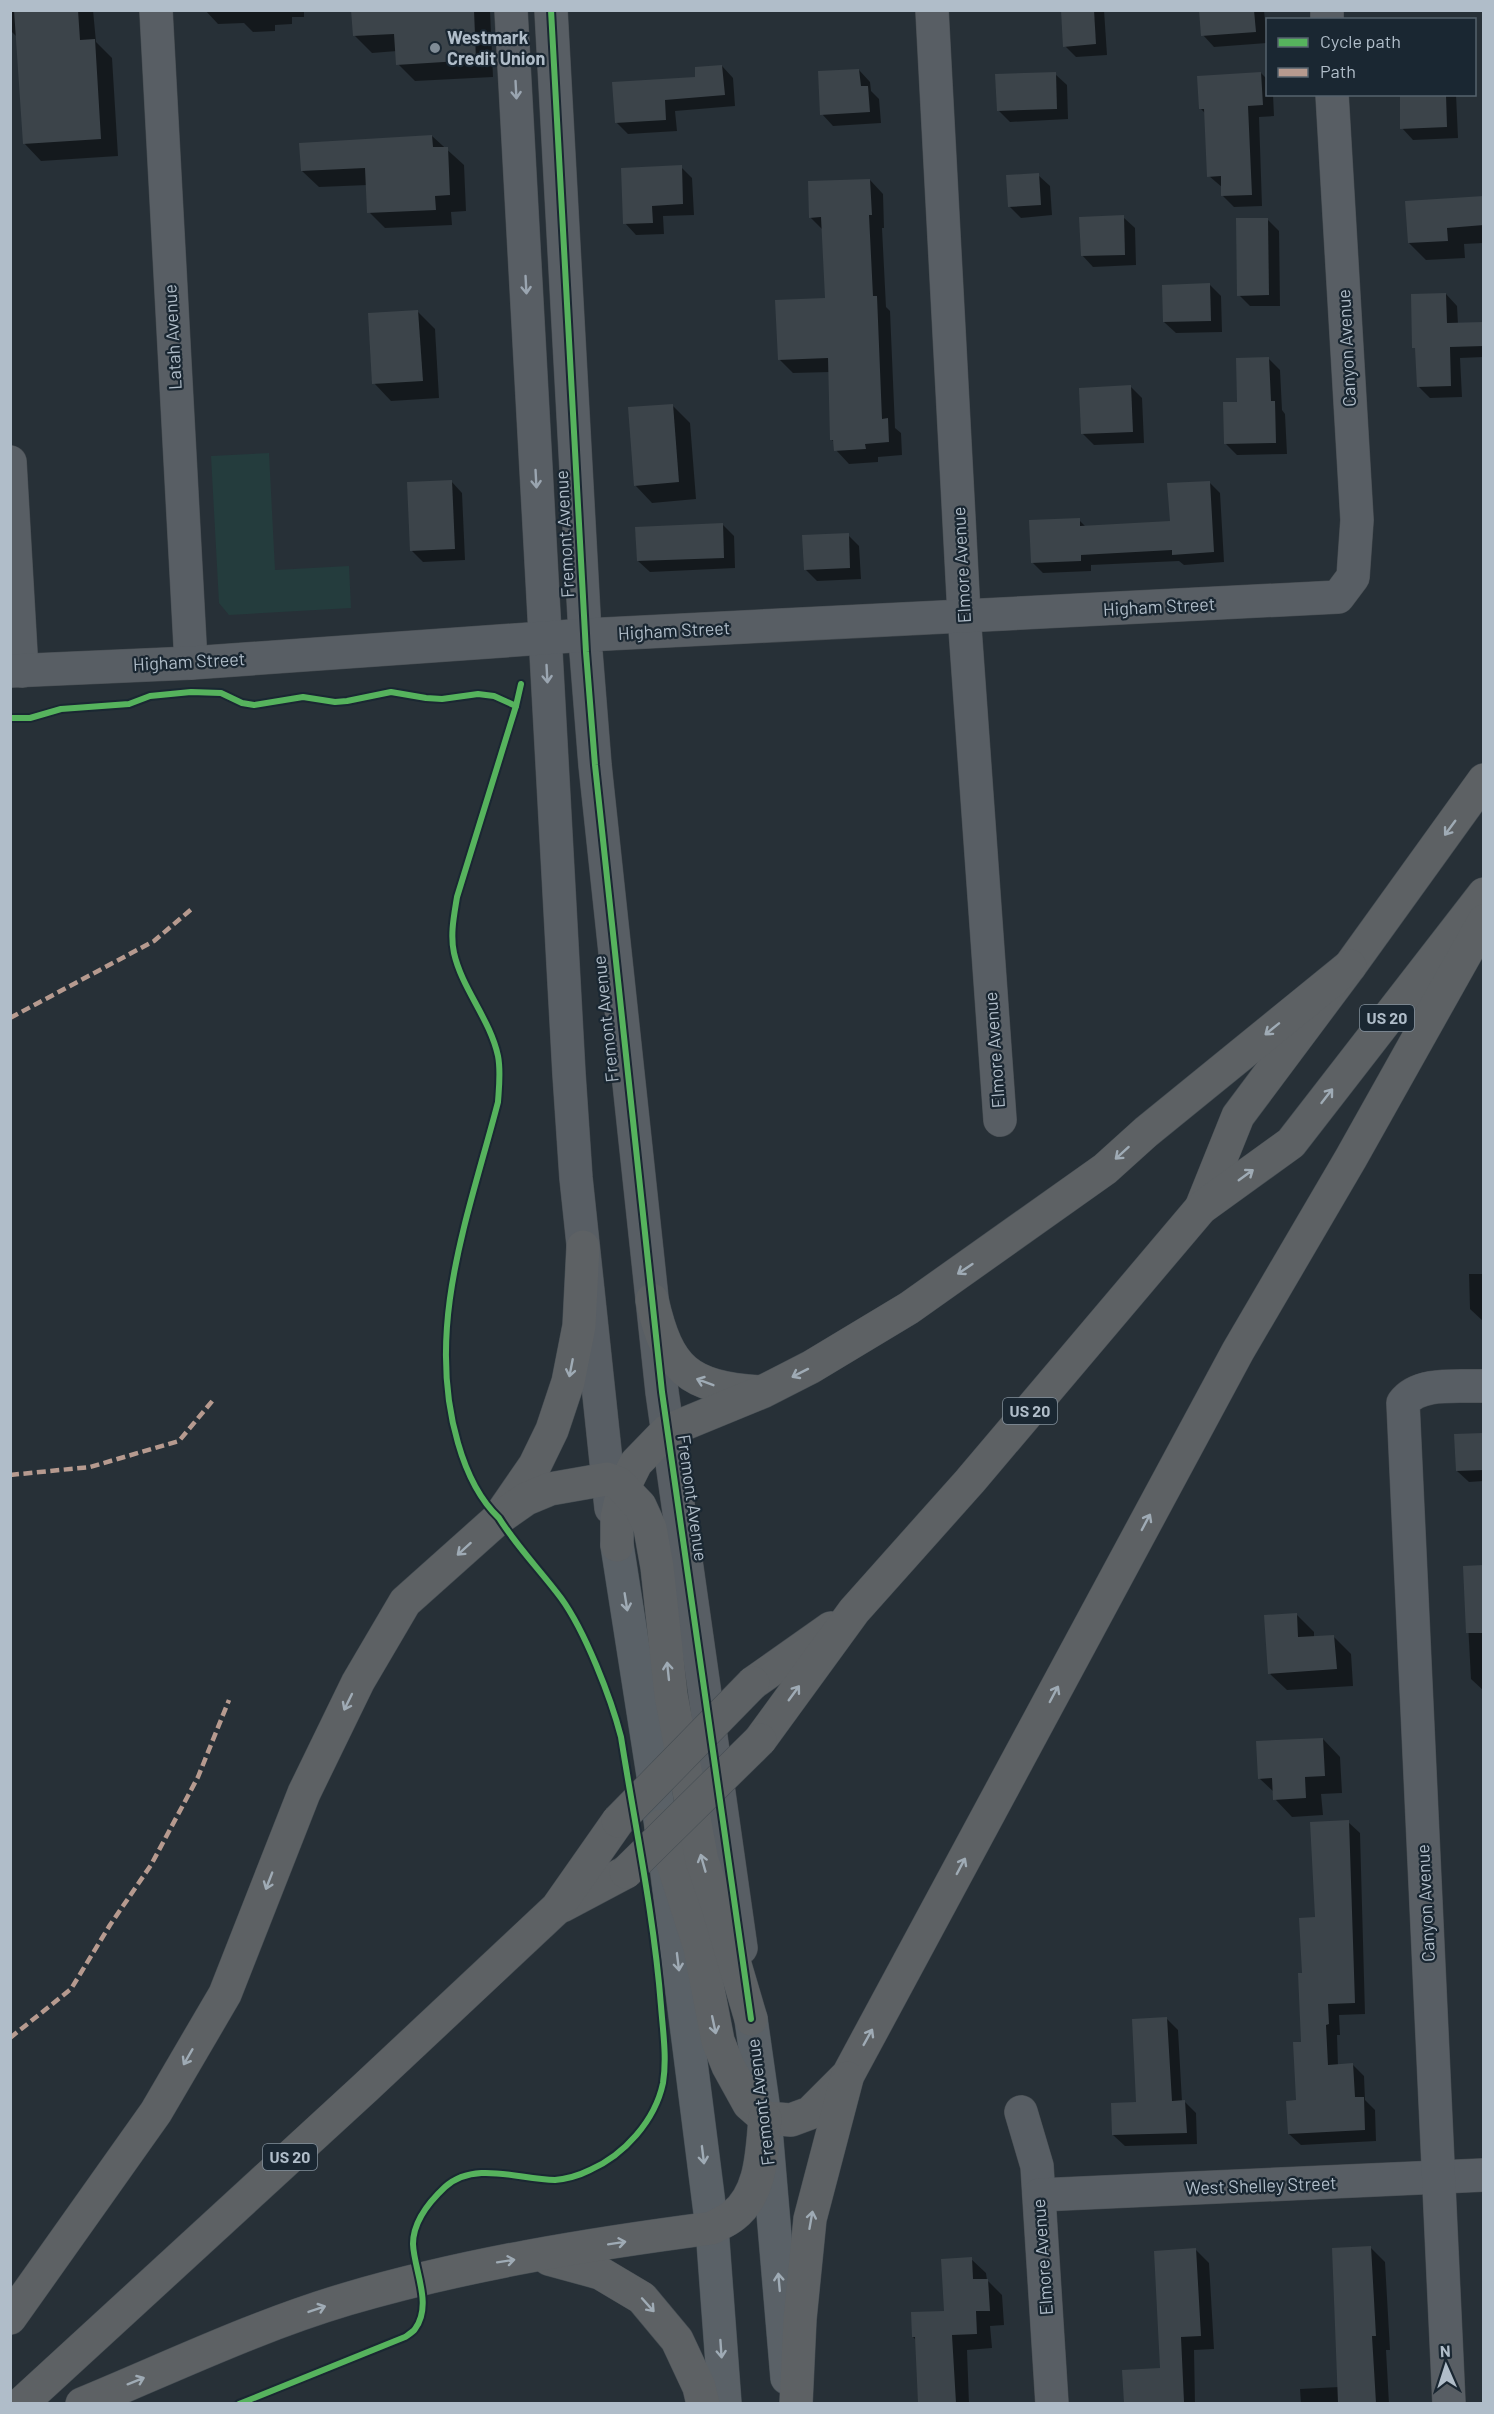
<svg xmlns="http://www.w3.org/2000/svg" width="1494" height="2414" font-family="Barlow,sans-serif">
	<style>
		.green { fill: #243c3d }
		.shadow { fill: #0007 }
		.building { fill: #3c444a }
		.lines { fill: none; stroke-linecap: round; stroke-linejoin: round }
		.minor-casing { stroke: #464c51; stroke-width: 34 }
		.major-casing { stroke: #444d53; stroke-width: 34 }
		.highway-casing { stroke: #444c52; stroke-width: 34 }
		.minor { stroke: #585e64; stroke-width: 33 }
		.major { stroke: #5a6167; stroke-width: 33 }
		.highway { stroke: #5d6164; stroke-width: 33 }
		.highway-bridge-casing { stroke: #444c52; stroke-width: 34; stroke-linecap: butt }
		.highway-bridge { stroke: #5d6164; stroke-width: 33 }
		.quiet { stroke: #b69a8f; stroke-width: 4.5; stroke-dasharray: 9 4.5; stroke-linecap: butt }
		.cycleway-casing { stroke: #1a2732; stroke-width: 10 }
		.cycleway { stroke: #56b35d; stroke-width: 6 }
		.oneway { stroke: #9aa5b0 }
		.oneway2 { stroke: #9fabb5 }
		.poi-dot { fill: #808c96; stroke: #1a2732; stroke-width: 2 }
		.labels { text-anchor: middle; stroke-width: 4.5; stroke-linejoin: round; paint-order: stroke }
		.shield { fill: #1a2732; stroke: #83909c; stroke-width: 1.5 }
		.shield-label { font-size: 16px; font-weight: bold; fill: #b0bdc9 }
		.poi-label { font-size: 18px; font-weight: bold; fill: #b0bdc9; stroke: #1a2732; text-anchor: start }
		.street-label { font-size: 18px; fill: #b0bdc9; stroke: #1a2732 }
	</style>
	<rect width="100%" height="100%" fill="#273037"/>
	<polygon class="green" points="269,453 275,570 349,566 351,608 229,615 219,603 211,456"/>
	<g class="shadow">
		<polygon points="10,10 93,10 96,42 112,58 118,156 41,161 24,143 17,37 10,30"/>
		<polygon points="205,10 304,10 304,17 292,17 292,24 275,25 275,31 253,32 244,23 218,24"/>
		<polygon points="353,10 490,10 493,77 415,81 398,64 397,51 372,53 354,35"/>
		<polygon points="1062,10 1104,10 1107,55 1076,57 1065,46"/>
		<polygon points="1201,10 1264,10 1267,43 1214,47 1203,35"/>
		<polygon points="722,66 733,78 735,106 675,111 677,131 628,134 616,122"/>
		<polygon points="859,70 870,82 871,91 879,99 881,123 833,126 822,114"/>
		<polygon points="1261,73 1268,80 1268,94 1273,94 1274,116 1259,117 1262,206 1234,207 1223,196 1223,188 1209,176 1206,114 1201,109"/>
		<polygon points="1055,74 1067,85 1068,119 1010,122 998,110"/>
		<polygon points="1406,94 1456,94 1458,138 1413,140 1402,128"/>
		<polygon points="432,136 464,165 466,211 451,212 452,225 385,228 369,212 368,185 319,187 302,171"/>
		<polygon points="681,167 692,178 694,215 663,216 664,234 636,235 625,223"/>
		<polygon points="1038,175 1050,186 1052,215 1021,218 1009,206"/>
		<polygon points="870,180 883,194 884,228 882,228 886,307 890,311 895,428 901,433 902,455 878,457 878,462 849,464 836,450 835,443 831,439 830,372 793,373 779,359 826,299 823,230 810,217"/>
		<polygon points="1484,198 1484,243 1464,244 1465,258 1426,260 1409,243"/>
		<polygon points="1123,217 1135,228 1136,265 1093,267 1082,255"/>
		<polygon points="1267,219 1279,231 1280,306 1250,306 1239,295"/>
		<polygon points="1210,285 1221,296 1222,332 1176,333 1164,322"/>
		<polygon points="1446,294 1457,306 1458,324 1484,323 1484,357 1460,358 1462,397 1430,398 1418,386 1417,350 1414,347"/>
		<polygon points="418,312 435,329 439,398 391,401 374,383"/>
		<polygon points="1269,359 1280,370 1282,410 1285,414 1287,454 1237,455 1226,444 1239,403"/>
		<polygon points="1131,387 1142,398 1144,443 1094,445 1082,433"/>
		<polygon points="672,405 690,423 696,499 652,503 635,485"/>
		<polygon points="451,481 462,493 465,560 423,562 412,551"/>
		<polygon points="1209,482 1220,493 1224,562 1184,565 1179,561 1091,565 1091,571 1043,573 1032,562 1079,520 1086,527 1171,522"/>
		<polygon points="722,524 734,536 735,568 650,572 638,561"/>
		<polygon points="848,535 859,546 861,579 817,581 805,569"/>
		<polygon points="1469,1274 1484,1274 1484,1322 1470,1309"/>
		<polygon points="1484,1434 1484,1481 1469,1482 1457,1471"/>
		<polygon points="1484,1566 1484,1691 1471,1679 1465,1567"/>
		<polygon points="1296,1614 1314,1632 1314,1638 1334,1637 1351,1654 1353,1686 1287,1690 1269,1673"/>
		<polygon points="1323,1739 1340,1757 1342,1793 1321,1794 1323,1815 1292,1817 1275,1799 1275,1793 1259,1778"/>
		<polygon points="1348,1822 1360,1833 1365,2014 1339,2015 1340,2035 1337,2035 1338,2066 1353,2065 1364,2076 1365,2100 1375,2110 1376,2141 1301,2145 1289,2134 1298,2102 1302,2043 1304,1975 1317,1918"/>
		<polygon points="1167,2019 1178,2030 1182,2102 1185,2102 1196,2113 1197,2144 1125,2146 1113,2135 1138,2103"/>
		<polygon points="1370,2247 1385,2262 1390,2350 1386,2350 1389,2404 1301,2404 1300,2389 1339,2387"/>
		<polygon points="1196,2250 1209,2263 1214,2349 1194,2350 1195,2404 1126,2404 1124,2371 1162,2370"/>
		<polygon points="971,2259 986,2273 987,2280 1002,2295 1004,2325 990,2326 992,2348 967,2350 969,2404 920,2404 916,2340 913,2337 945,2312"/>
	</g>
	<g class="building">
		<polygon points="14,10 78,10 80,40 95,39 101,139 23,144"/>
		<polygon points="351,10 474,10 476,60 396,65 394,34 353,36"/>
		<polygon points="1061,10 1094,10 1096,44 1063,47"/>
		<polygon points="1199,10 1254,10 1256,32 1201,36"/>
		<polygon points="722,65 725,95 665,100 666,120 615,123 612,82 695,77 695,67"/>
		<polygon points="859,69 861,86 868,86 870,112 820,115 818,71"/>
		<polygon points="1056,72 1057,109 997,111 995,74"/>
		<polygon points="1261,72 1263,105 1248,106 1252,195 1221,196 1221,176 1207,177 1204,109 1199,109 1197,76"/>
		<polygon points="1400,94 1446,94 1447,127 1400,129"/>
		<polygon points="432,135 433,147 448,147 450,195 435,196 436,210 367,213 365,168 301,171 299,143"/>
		<polygon points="682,165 683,204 652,206 653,223 623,224 621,168"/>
		<polygon points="1039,173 1041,205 1008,207 1006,175"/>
		<polygon points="870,179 872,215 869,215 873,296 877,296 882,419 888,418 889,442 865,444 866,449 834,451 833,440 830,440 828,358 778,360 775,300 825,298 821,217 809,218 808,181"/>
		<polygon points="1484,196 1484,225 1447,228 1448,241 1408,243 1405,201"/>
		<polygon points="1124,215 1125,255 1081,256 1079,217"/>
		<polygon points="1236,218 1268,218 1269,295 1237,296"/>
		<polygon points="1210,283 1211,321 1163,322 1162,285"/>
		<polygon points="1446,293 1447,323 1484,322 1484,346 1450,347 1451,386 1417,387 1415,348 1412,348 1411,294"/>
		<polygon points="418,310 423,381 372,384 368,313"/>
		<polygon points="1269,357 1271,401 1275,401 1276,443 1224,444 1223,402 1237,402 1236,358"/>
		<polygon points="1131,385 1133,432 1081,434 1079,388"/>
		<polygon points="673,404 679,482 634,486 628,407"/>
		<polygon points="452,480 455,549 410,551 407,482"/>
		<polygon points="1210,481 1214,552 1172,555 1172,550 1081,555 1081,561 1031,563 1029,520 1080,518 1080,526 1170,521 1167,483"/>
		<polygon points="723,523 724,558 637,561 635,527"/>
		<polygon points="849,533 850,568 804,570 802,535"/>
		<polygon points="1484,1433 1484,1470 1456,1471 1454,1434"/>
		<polygon points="1484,1565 1484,1633 1466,1633 1463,1566"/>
		<polygon points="1297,1613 1298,1637 1334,1635 1337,1669 1268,1674 1264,1615"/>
		<polygon points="1323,1738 1325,1776 1305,1777 1306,1798 1273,1800 1272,1778 1258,1779 1256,1741"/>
		<polygon points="1349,1820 1355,2003 1328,2004 1329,2024 1326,2025 1328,2065 1353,2063 1355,2097 1364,2097 1365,2130 1288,2134 1286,2101 1296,2100 1293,2042 1301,2042 1298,1973 1302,1973 1299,1918 1315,1917 1310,1822"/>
		<polygon points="1167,2017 1172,2101 1185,2100 1187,2133 1112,2135 1111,2103 1136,2102 1132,2019"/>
		<polygon points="1371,2246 1376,2336 1372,2336 1376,2403 1338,2403 1332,2248"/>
		<polygon points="1196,2248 1201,2336 1181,2337 1184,2402 1124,2403 1122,2370 1160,2368 1154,2251"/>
		<polygon points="972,2257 973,2279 988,2279 990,2311 976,2311 977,2334 952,2335 956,2403 918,2403 915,2337 912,2337 911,2312 944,2311 941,2259"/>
	</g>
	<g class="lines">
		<g class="minor-casing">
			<g id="minor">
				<polyline points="156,10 191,663"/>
				<polyline points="511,10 569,1074 576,1178 611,1508"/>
				<polyline points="551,10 586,652 595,765 662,1392 741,1948"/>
				<polyline points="932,10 964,614 1000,1120"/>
				<polyline points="1327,10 1327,20"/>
				<polyline points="10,462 22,671"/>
				<polyline points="10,671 191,663 586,635 1338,597 1353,577 1357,520 1332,94"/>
				<polyline points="1021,2112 1037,2166 1052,2404"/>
				<polyline points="1039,2195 1484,2175"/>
				<path d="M 1449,2404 L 1403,1403 C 1419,1381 1458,1387 1484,1386"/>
			</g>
		</g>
		<g class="major-casing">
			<g id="major">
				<polyline points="617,1545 661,1826 712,2228 725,2404"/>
				<polyline points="751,2019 765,2118 787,2378"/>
			</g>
		</g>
		<g class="highway-casing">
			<g id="highway">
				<polyline points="1201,1208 1238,1116 1350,966 1484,780"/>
				<path d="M 652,1300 C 668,1370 688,1387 760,1392"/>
				<polyline points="504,1510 535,1465 552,1430 568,1382 579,1326 583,1247"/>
				<polyline points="617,1545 617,1517 624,1487 636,1463 667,1431 762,1392 811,1367 909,1308 1105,1169 1146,1132 1350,966"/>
				<polyline points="753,1683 831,1628"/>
				<polyline points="760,1740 854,1611 970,1481 1201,1208 1291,1143 1484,894"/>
				<polyline points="661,1826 700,1948 718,2041 728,2066 749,2104 765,2118 791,2120 810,2113 848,2075 1238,1351 1351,1158 1484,921"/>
				<polyline points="562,1906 626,1872"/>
				<polyline points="549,2259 600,2273 642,2298 677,2340 699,2387 703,2404"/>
				<polyline points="10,2318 156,2112 225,1994 304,1793 358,1682 405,1602 499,1518 526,1499 550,1489 607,1479 618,1483 640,1506 650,1528 657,1567 671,1695 702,1861 718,1907 751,2019"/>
				<polyline points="21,2404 365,2088 557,1908 618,1821"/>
				<path d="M 82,2404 C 169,2368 256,2326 347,2299 C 466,2264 590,2244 712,2228 C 719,2224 727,2221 733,2216 C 762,2194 762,2151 765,2118"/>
				<polyline points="796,2404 800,2319 810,2219 847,2078"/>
			</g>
		</g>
		<use href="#minor" class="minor"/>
		<use href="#major" class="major"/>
		<use href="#highway" class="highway"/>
		<g class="highway-bridge-casing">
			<g id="highway-bridge">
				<polyline points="618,1821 753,1683"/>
				<polyline points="626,1872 760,1740"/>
			</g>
		</g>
		<use href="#highway-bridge" class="highway-bridge"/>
		<g class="quiet">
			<polyline points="10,1018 154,941 194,907"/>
			<polyline points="10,1475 90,1467 179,1441 214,1399"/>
			<polyline points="10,2038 71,1989 110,1925 151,1865 198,1777 229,1700"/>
		</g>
		<g class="cycleway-casing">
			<g id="cycleway">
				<polyline points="551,10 586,652 595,765 662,1392 751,2019"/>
				<polyline points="10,718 30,718 61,709 129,704 150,696 191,692 221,693 242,703 254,705 303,697 335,702 347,701 391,692 426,698 442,699 478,694 494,696 516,706"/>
				<path d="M 239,2404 L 405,2337 C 408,2335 413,2332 415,2329 C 433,2305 414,2270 413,2244 C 413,2222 430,2201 445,2187 C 475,2160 520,2180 555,2180 C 565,2179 580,2175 590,2170 C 624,2155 655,2121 663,2083 C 667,2058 663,2032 661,2006 C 654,1916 635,1826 621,1737 C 611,1698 585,1631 561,1598 C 541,1571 517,1547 499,1518 C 478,1498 466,1471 458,1443 C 424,1328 469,1214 498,1102 C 499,1087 501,1071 498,1056 C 490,1019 462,989 454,953 C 450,934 454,916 457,897 L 516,706 L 521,684"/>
			</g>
		</g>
		<use href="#cycleway" class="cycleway"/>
	</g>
	<defs><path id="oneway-shaft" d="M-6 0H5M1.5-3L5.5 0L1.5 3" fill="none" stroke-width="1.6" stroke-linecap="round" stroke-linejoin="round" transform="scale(1.5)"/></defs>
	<g class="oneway">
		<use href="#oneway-shaft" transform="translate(516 90) rotate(87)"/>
		<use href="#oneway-shaft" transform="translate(526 285) rotate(87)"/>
		<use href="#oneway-shaft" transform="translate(536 479) rotate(87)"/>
		<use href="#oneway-shaft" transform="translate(547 674) rotate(87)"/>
	</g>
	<g class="oneway2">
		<use href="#oneway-shaft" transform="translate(1450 828) rotate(126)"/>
		<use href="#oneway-shaft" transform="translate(1272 1029) rotate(141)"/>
		<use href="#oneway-shaft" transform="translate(1327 1096) rotate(-52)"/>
		<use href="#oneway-shaft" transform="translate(1122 1153) rotate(138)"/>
		<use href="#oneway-shaft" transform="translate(1246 1175) rotate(-36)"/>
		<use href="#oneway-shaft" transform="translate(965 1269) rotate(146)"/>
		<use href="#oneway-shaft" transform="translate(571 1368) rotate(101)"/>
		<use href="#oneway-shaft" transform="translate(800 1373) rotate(153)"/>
		<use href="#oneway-shaft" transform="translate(705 1382) rotate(-159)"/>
		<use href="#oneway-shaft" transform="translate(1146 1522) rotate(-62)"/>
		<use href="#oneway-shaft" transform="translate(464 1549) rotate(138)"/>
		<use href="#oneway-shaft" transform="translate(626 1602) rotate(81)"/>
		<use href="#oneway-shaft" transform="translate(668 1671) rotate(-96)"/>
		<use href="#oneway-shaft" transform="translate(794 1693) rotate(-54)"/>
		<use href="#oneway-shaft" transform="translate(1054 1694) rotate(-62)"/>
		<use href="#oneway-shaft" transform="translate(348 1702) rotate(116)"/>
		<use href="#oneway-shaft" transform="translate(703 1863) rotate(-106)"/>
		<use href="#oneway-shaft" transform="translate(961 1866) rotate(-62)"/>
		<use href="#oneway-shaft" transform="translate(269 1881) rotate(111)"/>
		<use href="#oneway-shaft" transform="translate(678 1962) rotate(83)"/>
		<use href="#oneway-shaft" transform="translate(714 2025) rotate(78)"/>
		<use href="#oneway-shaft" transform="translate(868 2037) rotate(-61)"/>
		<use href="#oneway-shaft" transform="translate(188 2057) rotate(120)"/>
		<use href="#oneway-shaft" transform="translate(703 2155) rotate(83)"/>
		<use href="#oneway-shaft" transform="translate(811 2220) rotate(-80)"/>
		<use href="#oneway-shaft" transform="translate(617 2243) rotate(-9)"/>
		<use href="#oneway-shaft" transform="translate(506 2261) rotate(-9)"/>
		<use href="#oneway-shaft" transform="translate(779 2282) rotate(-95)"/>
		<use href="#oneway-shaft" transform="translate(648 2305) rotate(48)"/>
		<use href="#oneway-shaft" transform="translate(317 2309) rotate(-19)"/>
		<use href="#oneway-shaft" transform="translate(721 2349) rotate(86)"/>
		<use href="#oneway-shaft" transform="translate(136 2381) rotate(-22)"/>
	</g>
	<circle class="poi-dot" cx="435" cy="48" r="6"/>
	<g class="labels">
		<g class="shield">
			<rect x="1360" y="1005" width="54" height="26" rx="4.5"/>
			<rect x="1003" y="1398" width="54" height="26" rx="4.5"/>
			<rect x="263" y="2144" width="54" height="26" rx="4.5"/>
		</g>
		<g class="shield-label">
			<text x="1387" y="1024">US 20</text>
			<text x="1030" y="1417">US 20</text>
			<text x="290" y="2163">US 20</text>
		</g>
		<g class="poi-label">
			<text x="447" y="44">Westmark<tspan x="447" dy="21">Credit Union</tspan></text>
		</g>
		<g class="street-label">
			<text transform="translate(173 337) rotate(-93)" y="6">Latah Avenue</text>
			<text transform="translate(1347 348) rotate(-93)" y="6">Canyon Avenue</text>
			<text transform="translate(565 534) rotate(-93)" y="6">Fremont Avenue</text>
			<text transform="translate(962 565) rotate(-93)" y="6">Elmore Avenue</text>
			<text transform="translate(1159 607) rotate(-3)" y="6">Higham Street</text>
			<text transform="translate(674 631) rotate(-3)" y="6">Higham Street</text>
			<text transform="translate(189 662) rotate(-3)" y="6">Higham Street</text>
			<text transform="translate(606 1019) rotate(-96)" y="6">Fremont Avenue</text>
			<text transform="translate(995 1050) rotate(-94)" y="6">Elmore Avenue</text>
			<text transform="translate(692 1498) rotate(82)" y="6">Fremont Avenue</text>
			<text transform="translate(1426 1903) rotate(-93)" y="6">Canyon Avenue</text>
			<text transform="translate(761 2102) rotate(-97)" y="6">Fremont Avenue</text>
			<text transform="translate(1261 2186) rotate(-2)" y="6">West Shelley Street</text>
			<text transform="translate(1043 2257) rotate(-94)" y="6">Elmore Avenue</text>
		</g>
	</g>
	<rect width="1494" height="2414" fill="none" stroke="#b0bdc9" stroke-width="24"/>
	<rect x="1266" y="18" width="210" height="78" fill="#1a2732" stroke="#56636e" stroke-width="1.5"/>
	<rect x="1278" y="38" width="30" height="9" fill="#56b35d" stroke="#56636e" stroke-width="1.5"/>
	<text x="1320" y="48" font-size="18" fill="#b0bdc9">Cycle path</text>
	<rect x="1278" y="68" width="30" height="9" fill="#b69a8f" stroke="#56636e" stroke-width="1.5"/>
	<text x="1320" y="78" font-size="18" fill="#b0bdc9">Path</text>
	<g transform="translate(1446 2366) rotate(357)" stroke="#1a2732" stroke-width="4.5" paint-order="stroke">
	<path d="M0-4.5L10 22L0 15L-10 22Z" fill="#b0bdc9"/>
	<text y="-9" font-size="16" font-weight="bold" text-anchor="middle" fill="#b0bdc9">N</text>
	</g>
</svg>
